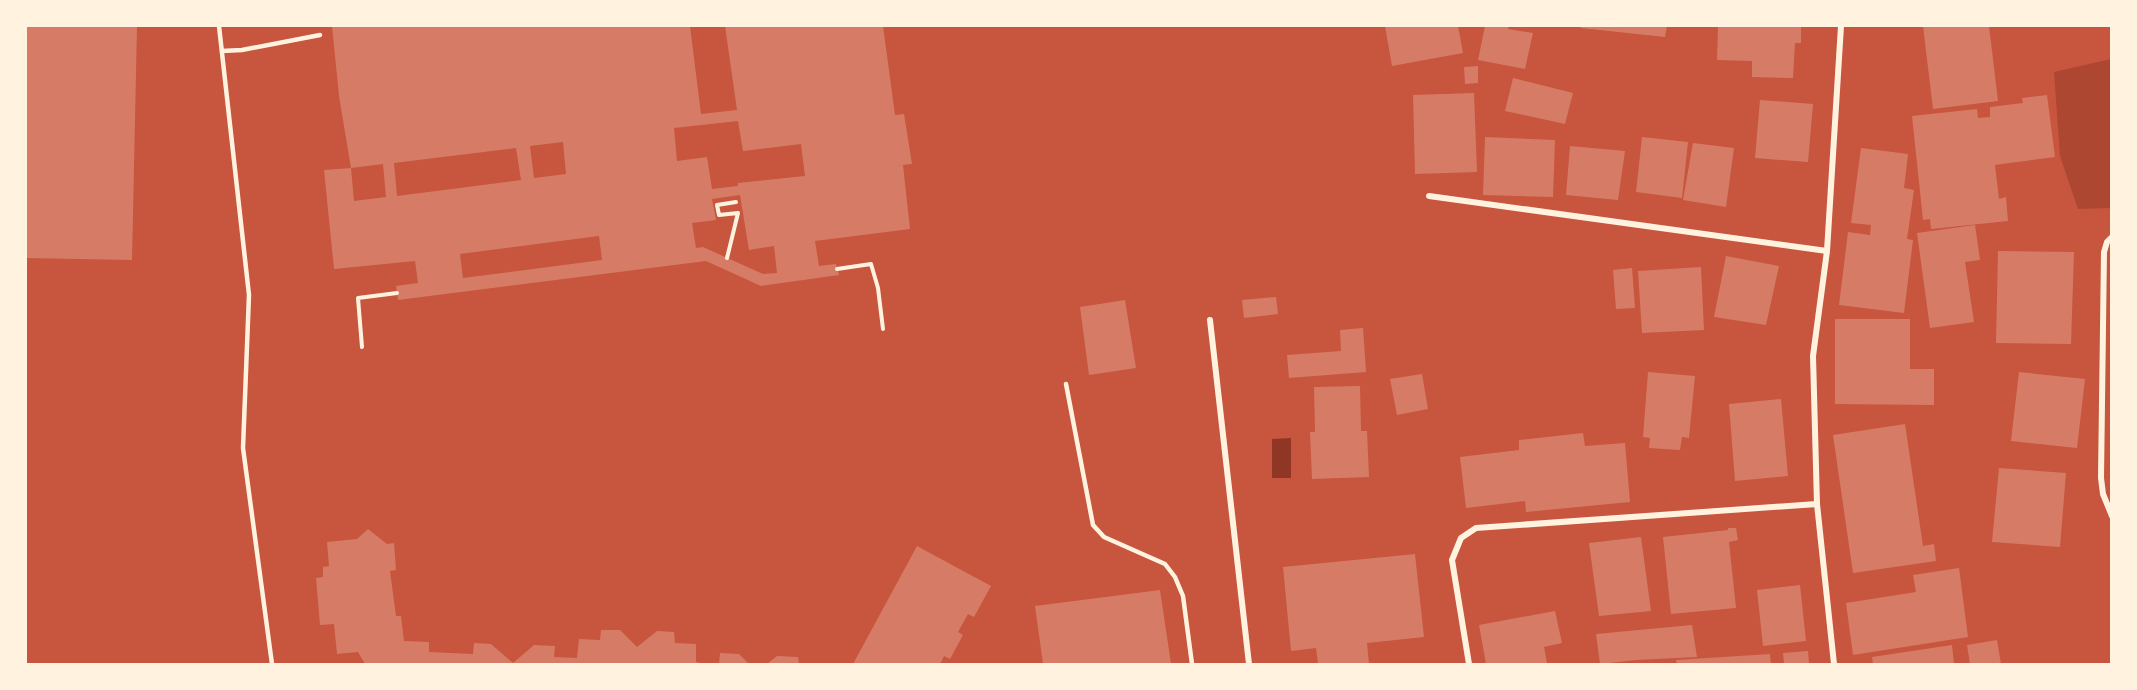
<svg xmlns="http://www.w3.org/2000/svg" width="2137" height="690" font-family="Quicksand,sans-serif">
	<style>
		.green { fill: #ae4732 }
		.water { fill: #8f3625 }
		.building { fill: #d67c66; fill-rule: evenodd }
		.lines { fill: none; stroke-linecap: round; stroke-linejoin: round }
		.path { stroke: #fff3e0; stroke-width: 4 }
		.service { stroke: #fff3e0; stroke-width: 4.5 }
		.minor { stroke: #fff3e0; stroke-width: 6 }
	</style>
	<rect width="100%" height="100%" fill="#c8553d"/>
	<polygon class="green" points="2111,59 2111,208 2078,209 2060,156 2054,72"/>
	<polygon class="water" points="1291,438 1291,478 1272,478 1272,439"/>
	<g class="building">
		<polygon points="26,26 137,26 132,260 26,258"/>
		<path d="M 332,26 L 690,26 L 701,114 L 737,110 L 725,26 L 883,26 L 895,115 L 904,114 L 912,164 L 882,167 L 903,165 L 910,229 L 815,241 L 819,266 L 836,264 L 839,275 L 761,286 L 706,261 L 398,300 L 396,286 L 418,283 L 415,261 L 334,269 L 324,170 L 351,168 L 354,201 L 386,197 L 383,164 L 351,168 L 339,96 ZM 738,121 L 743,151 L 801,144 L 805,176 L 738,183 L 738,186 L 712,189 L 707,157 L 677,161 L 674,128 ZM 563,142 L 566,174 L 534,178 L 530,146 ZM 516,148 L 521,180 L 397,196 L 394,163 ZM 740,195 L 749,250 L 774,246 L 777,273 L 763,274 L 703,247 L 696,248 L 692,223 L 716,220 L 712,199 ZM 599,236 L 602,260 L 463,278 L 460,254 Z"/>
		<polygon points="1385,26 1458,26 1463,53 1392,66"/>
		<polygon points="1485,26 1509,26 1508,29 1533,33 1525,69 1478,60"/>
		<polygon points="1581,26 1667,26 1665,37 1581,28"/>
		<polygon points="1718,26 1801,26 1801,43 1795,43 1793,78 1752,77 1752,61 1717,60"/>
		<polygon points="1923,26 1989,26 1998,101 1933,109"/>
		<polygon points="1478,66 1478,83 1465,84 1464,67"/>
		<polygon points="1513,78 1573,93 1565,124 1505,111"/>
		<polygon points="1474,93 1477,172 1415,174 1413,95"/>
		<polygon points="2047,95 2055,157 1995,165 1999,199 2006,197 2008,221 1931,229 1930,219 1923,220 1912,116 1977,109 1978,118 1990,117 1990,107 2023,103 2022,98"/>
		<polygon points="1760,100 1813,104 1808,162 1755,158"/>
		<polygon points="1485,137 1555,140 1553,197 1483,195"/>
		<polygon points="1642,137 1688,142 1682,198 1636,192"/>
		<polygon points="1693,143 1734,148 1726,207 1683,200"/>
		<polygon points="1570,146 1625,151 1618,200 1566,195"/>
		<polygon points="1861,148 1908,154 1904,188 1914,190 1907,239 1913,240 1904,313 1839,305 1848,232 1870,235 1871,225 1851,223"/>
		<polygon points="1975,225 1980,260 1965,262 1974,322 1930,328 1917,233"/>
		<polygon points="1998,251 2074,252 2071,344 1996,343"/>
		<polygon points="1726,256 1779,266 1766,325 1714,317"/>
		<polygon points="1701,267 1704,330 1642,333 1638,271"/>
		<polygon points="1632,268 1635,308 1616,309 1613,270"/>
		<polygon points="1276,297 1278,314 1244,318 1242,300"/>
		<polygon points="1125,300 1136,368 1089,375 1080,307"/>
		<polygon points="1835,319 1910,319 1910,369 1934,369 1934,405 1835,404"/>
		<polygon points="1363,328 1366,372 1289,378 1287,355 1341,351 1340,330"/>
		<polygon points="1648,372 1695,376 1689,438 1682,437 1680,450 1649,448 1650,438 1643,437"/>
		<polygon points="2019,372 2085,379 2077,448 2011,441"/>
		<polygon points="1422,374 1428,409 1397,415 1390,379"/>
		<polygon points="1360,386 1361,431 1367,431 1369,477 1312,479 1310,432 1315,432 1314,387"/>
		<polygon points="1781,399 1788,476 1735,481 1729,404"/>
		<polygon points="1905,424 1923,546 1934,544 1936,561 1853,573 1833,435"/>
		<polygon points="1583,433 1585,446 1625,443 1630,502 1526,512 1525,501 1466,508 1460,457 1519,450 1519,440"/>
		<polygon points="1999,468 2066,473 2060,547 1992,542"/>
		<polygon points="1728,528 1736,528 1738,540 1729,542 1736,608 1671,614 1663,537 1728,530"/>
		<polygon points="368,529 387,544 394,543 396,570 390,571 396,616 401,616 404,641 429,642 429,652 473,654 474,643 491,644 513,663 534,645 555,646 554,657 577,658 579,639 600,640 601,630 620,630 637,647 657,631 674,632 675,643 696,644 696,662 701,663 701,664 365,664 358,652 337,654 334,624 320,625 316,578 323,577 323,567 329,566 327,542 357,539"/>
		<polygon points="1641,537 1651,611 1599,616 1589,543"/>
		<polygon points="917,546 991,586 974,617 968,614 958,632 963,635 950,659 944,656 940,664 853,664"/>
		<polygon points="1415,554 1424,637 1367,643 1369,664 1318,664 1316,648 1291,651 1283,567"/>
		<polygon points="1959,568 1968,637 1853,655 1846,603 1916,592 1913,575"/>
		<polygon points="1800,585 1806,641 1763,646 1757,590"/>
		<polygon points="1160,590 1171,664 1043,664 1035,606"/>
		<polygon points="1555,611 1562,643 1544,647 1547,663 1486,664 1479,625"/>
		<polygon points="1692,625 1697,657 1636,660 1600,664 1596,634"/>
		<polygon points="1997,640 2001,664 1970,664 1967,645"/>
		<polygon points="1952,645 1954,664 1873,664 1872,657"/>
		<polygon points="1808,651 1809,664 1784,664 1783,653"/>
		<polygon points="720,653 739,654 749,664 719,664"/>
		<polygon points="1770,654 1771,664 1677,664 1676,660"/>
		<polygon points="777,656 798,657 799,664 767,664"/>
	</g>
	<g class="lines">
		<g class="path">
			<polyline points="727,258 738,213 719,215 717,205 736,202"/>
			<polyline points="837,269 871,264 878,288 883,329"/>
			<polyline points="362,347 358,298 397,293"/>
		</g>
		<g class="service">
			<polyline points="219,26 249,295 243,448 272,664"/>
			<polyline points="222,51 242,50 320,35"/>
			<polyline points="1066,384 1093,525 1104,537 1165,564 1175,577 1183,596 1192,664"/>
		</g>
		<g class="minor">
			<polyline points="1429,196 1827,251"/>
			<polyline points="2112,237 2107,242 2104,252 2101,478 2103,494 2112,516"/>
			<polyline points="1210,320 1249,664"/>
			<polyline points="1469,664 1452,560 1461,538 1476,528 1817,504"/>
			<polyline points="1834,664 1817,504 1813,356 1827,251 1841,26"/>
		</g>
	</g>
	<rect width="2137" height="690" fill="none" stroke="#fff3e0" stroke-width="54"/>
</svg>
